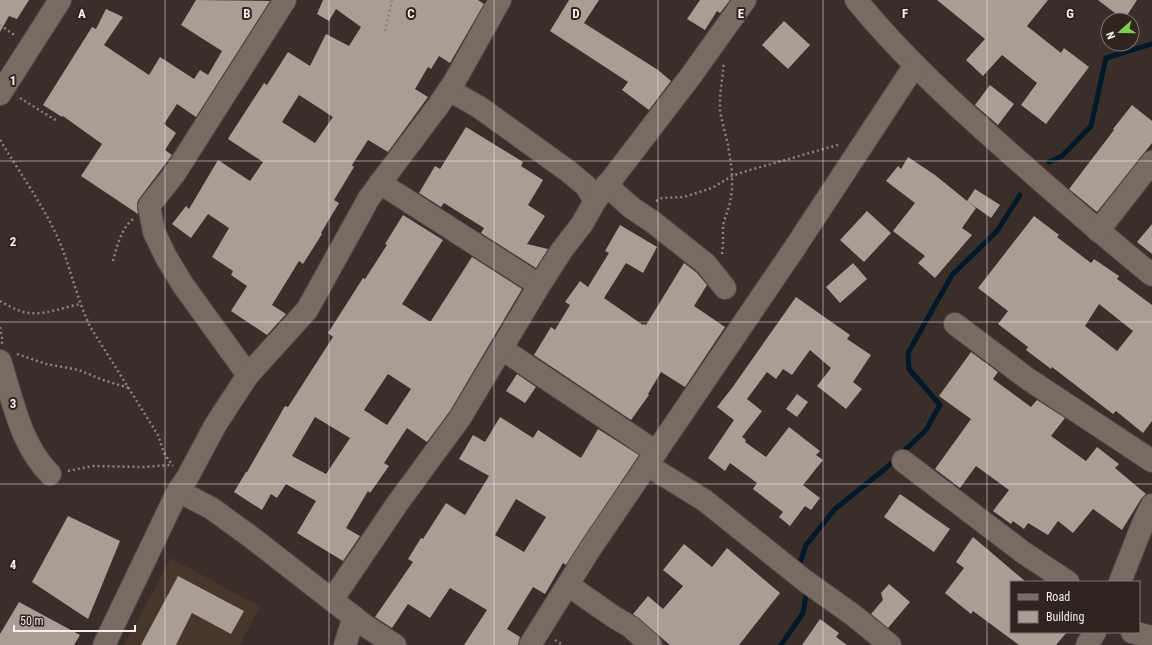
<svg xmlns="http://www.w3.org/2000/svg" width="1152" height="645" font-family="'Roboto Condensed',sans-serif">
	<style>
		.built { fill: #47362c }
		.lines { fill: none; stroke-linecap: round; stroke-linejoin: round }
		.stream { stroke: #00192a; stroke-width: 5 }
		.building { fill: #aa9d95; fill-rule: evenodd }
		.minor-casing { stroke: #534a45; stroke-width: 24 }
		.path { stroke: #8c837e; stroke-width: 2.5; stroke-dasharray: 2 3; stroke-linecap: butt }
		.minor { stroke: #786b64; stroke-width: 22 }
		.grid { fill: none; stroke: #f6efeb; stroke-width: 1; stroke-opacity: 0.55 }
		.grid-label { font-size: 13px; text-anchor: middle; font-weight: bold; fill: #f6efeb; stroke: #2f241e; stroke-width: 4; stroke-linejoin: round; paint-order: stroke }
	</style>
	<rect width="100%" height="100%" fill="#392e28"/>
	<polygon class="built" points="171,558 260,607 240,645 124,645"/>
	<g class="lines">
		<g class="stream">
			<polyline points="1049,162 1062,156 1091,126 1106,58 1152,44"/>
			<polyline points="800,568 799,566 806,545 835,509 886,468 926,430 940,405 909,369 908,353 952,275 997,231 1020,195"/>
			<polyline points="781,645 803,613 807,589"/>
		</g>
	</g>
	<g class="building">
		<polygon points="0,0 29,0 17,19 9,16 0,32"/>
		<polygon points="196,0 270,1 196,117 177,104 164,124 176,133 165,150 172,155 139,199 137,203 138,214 81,176 102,144 63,116 62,117 43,105 92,27 96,29 106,9 123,17 104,45 149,75 160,57 194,79 200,70 208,75 222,51 181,25"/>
		<path d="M 323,0 L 478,0 L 484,4 L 450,63 L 439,56 L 431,69 L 428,67 L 415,89 L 428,97 L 388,152 L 368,140 L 352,165 L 354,167 L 334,200 L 339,203 L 321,233 L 322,234 L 303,264 L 299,261 L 272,305 L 286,314 L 267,335 L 231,311 L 247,286 L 231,275 L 233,271 L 212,257 L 229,228 L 208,214 L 191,238 L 172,224 L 186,206 L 189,209 L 218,160 L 250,181 L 263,162 L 228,139 L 229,137 L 264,83 L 267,85 L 288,52 L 310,66 L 326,34 L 349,46 L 361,27 L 336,9 L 329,21 L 317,14 ZM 299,95 L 333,117 L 315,143 L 282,122 Z"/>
		<polygon points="569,0 599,0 584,23 658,70 671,81 649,110 622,90 628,82 550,31"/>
		<polygon points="700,0 730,0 720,13 717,11 705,30 687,19"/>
		<polygon points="937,0 1048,0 1027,26 1061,53 1064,48 1089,67 1046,124 1021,105 1037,83 1002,55 983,76 966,60 985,39"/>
		<polygon points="1098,0 1137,0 1124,20"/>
		<polygon points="784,21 810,45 788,69 762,45"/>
		<polygon points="990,85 1014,104 998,125 975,105"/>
		<polygon points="1132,105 1152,121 1152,143 1097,212 1069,189 1114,130 1113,129"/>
		<polygon points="466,127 523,162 521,166 543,180 528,205 545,216 527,244 548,249 536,268 481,233 484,228 444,203 441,207 419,193 435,166 440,169"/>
		<polygon points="908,157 935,175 967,201 975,189 1000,205 991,218 967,201 976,208 962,228 972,235 935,278 918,263 925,256 893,231 915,203 886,181 898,166 901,169"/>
		<polygon points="867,211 891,233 864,262 840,240"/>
		<path d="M 403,215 L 443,240 L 402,304 L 429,321 L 431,321 L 472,257 L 522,289 L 450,411 L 427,442 L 407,428 L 384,463 L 389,466 L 370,493 L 368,491 L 346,528 L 360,536 L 343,561 L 297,533 L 316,501 L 286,484 L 277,498 L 271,494 L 262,510 L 234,492 L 246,472 L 247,472 L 285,406 L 288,407 L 333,337 L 328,333 L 363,278 L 365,279 L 387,245 L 385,244 ZM 388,374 L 411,389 L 387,425 L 364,410 ZM 315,417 L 350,438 L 326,474 L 292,456 Z"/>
		<path d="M 1034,216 L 1059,235 L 1057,237 L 1091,263 L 1094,259 L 1119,276 L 1117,279 L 1152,305 L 1152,421 L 1143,433 L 1116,411 L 1113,414 L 1052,367 L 1051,369 L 1026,350 L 1028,347 L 998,324 L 1008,311 L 978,288 ZM 1099,304 L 1133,331 L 1117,351 L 1085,326 Z"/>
		<polygon points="1152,224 1152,254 1137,242"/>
		<polygon points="620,225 657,247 643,273 626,263 604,298 643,325 644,324 646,325 684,263 697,273 707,285 694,306 725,327 685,387 661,372 648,394 649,395 631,420 534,355 551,327 555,330 570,305 565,302 580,281 588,287 609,253 605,251"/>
		<polygon points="853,263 867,279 840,303 826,287"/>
		<polygon points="796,297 850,335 847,339 871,355 853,382 862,389 846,409 817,386 831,368 810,350 792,375 783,369 776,379 767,372 747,399 762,411 742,437 746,440 745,442 766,457 789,427 820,451 816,455 823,460 803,485 820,498 811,510 805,506 790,526 779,517 783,512 753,489 757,483 730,463 725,471 708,458 734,420 717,407 732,388"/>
		<polygon points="971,352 998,372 993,379 1031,407 1037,400 1065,418 1051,436 1086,461 1097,447 1119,464 1115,468 1146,494 1141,499 1122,530 1093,509 1073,533 1058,521 1048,535 1028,523 1024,529 1013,521 1011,524 993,511 1009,490 976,466 960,488 935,469 971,419 939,396"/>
		<polygon points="517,374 536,387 525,403 506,391"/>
		<polygon points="797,394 808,402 797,417 786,409"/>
		<path d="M 500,417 L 533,438 L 538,430 L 581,458 L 598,429 L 639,455 L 566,565 L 563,563 L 545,594 L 533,587 L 507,629 L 520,637 L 518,645 L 464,645 L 487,610 L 450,588 L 430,618 L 408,604 L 392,628 L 375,617 L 413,562 L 408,559 L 421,538 L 423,539 L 446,503 L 465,515 L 489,476 L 459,459 L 473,435 L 485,442 ZM 516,499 L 546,517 L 524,552 L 495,535 Z"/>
		<polygon points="900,494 950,529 934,552 884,517"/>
		<polygon points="68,516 120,541 88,619 32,582"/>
		<polygon points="973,537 1026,582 1011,582 1011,632 1067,632 1056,645 1019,645 973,611 971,614 945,593 964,568 956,562"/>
		<polygon points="684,544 712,567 727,548 780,593 739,645 670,645 633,614 648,596 663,609 683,586 663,570"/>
		<polygon points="178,576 244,611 231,634 192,613 176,645 141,645"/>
		<polygon points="889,584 910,602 888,628 871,614 883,600 881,593"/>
		<polygon points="19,602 80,635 74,645 0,645 0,634"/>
		<polygon points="820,619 839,633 836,637 847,645 802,645"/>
	</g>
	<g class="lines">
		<g class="minor-casing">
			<g id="minor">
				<path d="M 856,0 C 906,61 964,113 1022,164 C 1065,202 1108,239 1152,275"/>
				<polyline points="449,90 479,107 568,171 586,186 595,201"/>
				<polyline points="0,94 60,0"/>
				<polyline points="380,183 539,285"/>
				<polyline points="606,185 632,208 653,222 706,264 725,288"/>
				<polyline points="1098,231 1152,162"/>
				<polyline points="955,324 1028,379 1152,461"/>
				<polyline points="502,349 656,452"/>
				<path d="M 0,361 C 13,400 20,444 50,474"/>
				<polyline points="248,375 183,285 166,257 154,232 149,206 175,173 285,0"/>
				<polyline points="903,461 1024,553 1068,582"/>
				<polyline points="647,465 704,500 804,580 853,615 890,645"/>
				<polyline points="178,491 211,508 251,537 364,625 395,645"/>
				<polyline points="1120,582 1144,521 1152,505"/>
				<polyline points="568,585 614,617 631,627 651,645"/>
				<polyline points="332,600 397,504 460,418 537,289 562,250 582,224 595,201 690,77 745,0"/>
				<polyline points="1132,632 1152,637"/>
				<polyline points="104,645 178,491 187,478 216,424 248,375 307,310 369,198 438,106 453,84 500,0"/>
				<polyline points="345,645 354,617"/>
				<polyline points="530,645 590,549 794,249 915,65"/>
				<polyline points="1087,645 1095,632"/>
			</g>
		</g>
		<g class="path">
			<polyline points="0,25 16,36"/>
			<polyline points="385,31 392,0"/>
			<polyline points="20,98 57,121"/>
			<path d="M 0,140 C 18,170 39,199 54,230 C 70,261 75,297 91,328 L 158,435 L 164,453 L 173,466"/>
			<polyline points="656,201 662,198 684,197 712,188 732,176 743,172 841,144"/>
			<polyline points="722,254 723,245 723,225 730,203 732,190 732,171 728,145 720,112 720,97 724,62"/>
			<path d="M 113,261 C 117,246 121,229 133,219"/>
			<path d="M 0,301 C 9,306 19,312 29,313 C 46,315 64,307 81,304"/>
			<polyline points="0,327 2,337 2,344"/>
			<polyline points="17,354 46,364 79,370 103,380 129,388"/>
			<polyline points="68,471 93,466 143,467 171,465"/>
			<polyline points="555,640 563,645"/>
		</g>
		<use href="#minor" class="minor"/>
	</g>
	<path class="grid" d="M 165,0 L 165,645M 329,0 L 329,645M 494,0 L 494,645M 658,0 L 658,645M 823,0 L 823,645M 987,0 L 987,645M 0,161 L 1152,161M 0,322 L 1152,322M 0,484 L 1152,484"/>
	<g class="grid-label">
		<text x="82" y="18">A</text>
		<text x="247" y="18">B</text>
		<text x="411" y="18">C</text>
		<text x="576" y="18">D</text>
		<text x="741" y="18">E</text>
		<text x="905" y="18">F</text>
		<text x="1070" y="18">G</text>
		<text x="13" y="85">1</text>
		<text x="13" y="246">2</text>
		<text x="13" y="408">3</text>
		<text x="13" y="569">4</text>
	</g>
	<rect x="1010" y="581" width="130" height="52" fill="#2f241e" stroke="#7f7570"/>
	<rect x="1018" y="594" width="20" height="6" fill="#786b64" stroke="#7f7570"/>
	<text x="1046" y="601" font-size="12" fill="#f6efeb">Road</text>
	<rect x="1018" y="611" width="20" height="12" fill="#aa9d95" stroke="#7f7570"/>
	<text x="1046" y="621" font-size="12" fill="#f6efeb">Building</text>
	<g transform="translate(1120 32) rotate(249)"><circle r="19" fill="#2f241e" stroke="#7f7570"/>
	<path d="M0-3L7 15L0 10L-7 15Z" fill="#7fd052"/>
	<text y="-6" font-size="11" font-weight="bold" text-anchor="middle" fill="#f6efeb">N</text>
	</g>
	<path d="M14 625v6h121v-6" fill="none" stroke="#f6efeb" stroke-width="2"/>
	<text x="20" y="625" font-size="12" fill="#f6efeb" stroke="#2f241e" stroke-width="3" paint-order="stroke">50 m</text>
</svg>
